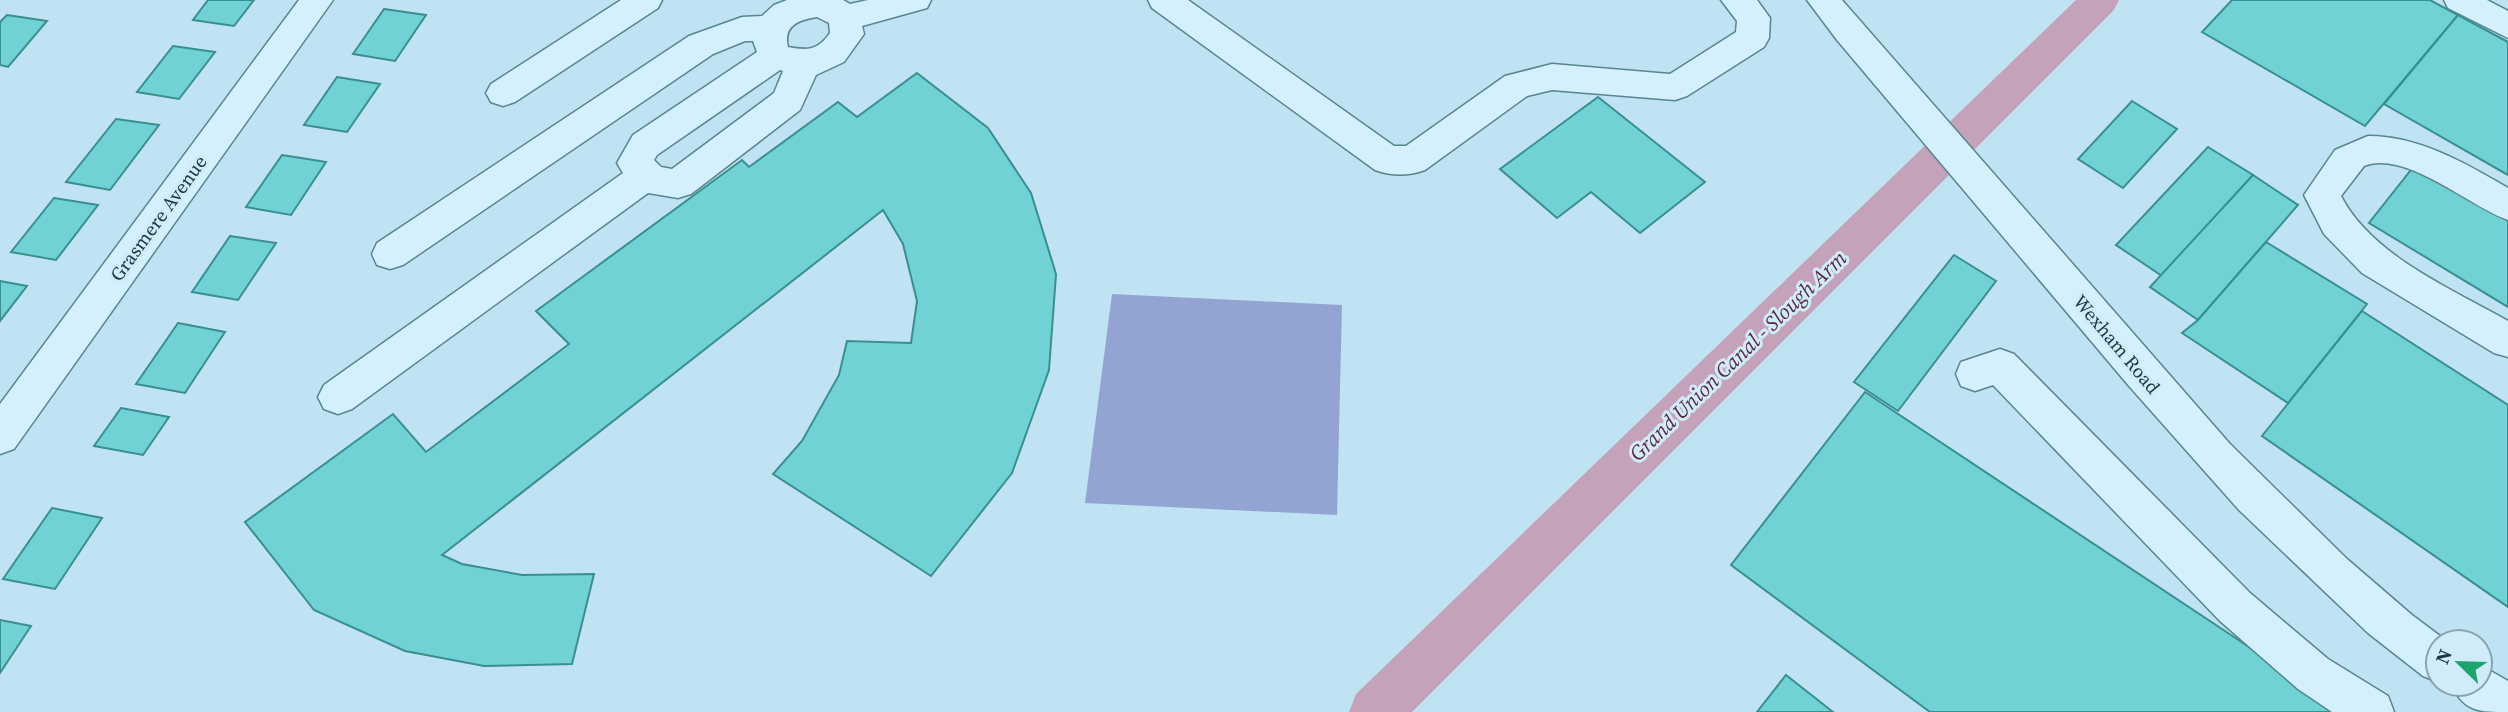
<svg xmlns="http://www.w3.org/2000/svg" width="2508" height="712" font-family="'Source Serif 4',serif">
	<style>
		.green { fill: #93a4d2 }
		.lines { fill: none; stroke-linecap: round; stroke-linejoin: round }
		.canal { fill: #c4a3ba; fill-rule: evenodd }
		.building { fill: #71d2d5; stroke: #398f90; stroke-width: 2 }
		.minor-casing { stroke: #56868e; stroke-width: 3 }
		.minor { fill: #d4f0fc; fill-rule: evenodd }
		.labels { text-anchor: middle; stroke-width: 6; stroke-linejoin: round; paint-order: stroke }
		.street-label { font-size: 19px; fill: #1c393c; stroke: #d0ecf9 }
		.water-label { font-size: 21px; font-style: italic; fill: #5e2941; stroke: #d0ecf9 }
	</style>
	<rect width="100%" height="100%" fill="#c0e3f3"/>
	<polygon class="green" points="1112,294 1342,305 1337,515 1085,503"/>
	<g class="lines">
		<polygon class="canal" points="2076,0 2119,0 2114,10 1412,712 1349,712 1356,694"/>
	</g>
	<g class="building">
		<polygon points="208,0 254,0 234,26 193,20"/>
		<polygon points="2232,0 2430,0 2458,15 2365,126 2202,32"/>
		<polygon points="384,9 426,15 395,61 353,54"/>
		<polygon points="7,15 47,21 8,67 0,65 0,22"/>
		<polygon points="2458,15 2508,42 2508,175 2384,104"/>
		<polygon points="173,46 215,52 179,99 137,92"/>
		<polygon points="917,73 988,128 1031,193 1056,274 1049,370 1012,473 931,576 773,474 802,441 839,375 847,341 911,343 917,301 903,244 883,210 442,555 462,564 522,575 594,574 572,664 484,666 405,651 314,610 245,522 393,414 426,452 569,344 536,311 742,160 749,167 838,102 857,117"/>
		<polygon points="337,77 380,84 347,132 304,125"/>
		<polygon points="1598,97 1705,182 1640,233 1591,192 1557,218 1500,169"/>
		<polygon points="2132,101 2177,129 2123,188 2078,159"/>
		<polygon points="116,119 159,125 110,190 66,182"/>
		<polygon points="2208,147 2253,175 2162,276 2116,245"/>
		<polygon points="282,155 326,162 291,215 246,207"/>
		<polygon points="2414,166 2508,221 2508,307 2369,223"/>
		<polygon points="2253,175 2298,205 2198,320 2150,287"/>
		<polygon points="54,198 98,205 56,260 11,252"/>
		<polygon points="230,236 276,243 238,300 192,292"/>
		<polygon points="2266,242 2367,304 2288,403 2182,333 2198,320"/>
		<polygon points="1954,255 1996,281 1898,411 1854,382"/>
		<polygon points="0,281 27,286 0,321"/>
		<polygon points="2362,311 2508,405 2508,607 2262,436"/>
		<polygon points="178,323 225,332 185,393 136,384"/>
		<polygon points="1865,392 2347,712 1930,712 1731,565"/>
		<polygon points="121,408 169,417 143,455 94,446"/>
		<polygon points="52,508 102,518 55,589 3,579"/>
		<polygon points="0,620 31,626 0,673"/>
		<polygon points="1786,675 1833,712 1757,712"/>
	</g>
	<g class="lines">
		<g class="minor-casing">
			<g id="minor">
				<polygon points="299,0 333,0 14,449 0,454 0,404"/>
				<polygon points="621,0 662,0 658,8 515,102 503,106 491,102 486,93 491,84"/>
				<path d="M 843,0 L 850,4 L 868,0 L 931,0 L 927,8 L 862,26 L 864,34 L 844,62 L 816,75 L 800,110 L 691,194 L 678,198 L 648,193 L 352,409 L 338,414 L 324,409 L 318,397 L 324,385 L 623,173 L 617,163 L 633,135 L 757,52 L 753,41 L 745,41 L 713,54 L 403,265 L 390,269 L 377,265 L 372,254 L 377,243 L 689,36 L 742,17 L 762,16 L 774,5 L 787,0 ZM 817,17 L 829,23 L 830,33 C 818,50 808,51 788,47 C 783,26 798,20 817,17 ZM 780,70 L 783,71 L 774,93 L 672,169 L 661,167 L 654,160 L 657,155 Z"/>
				<path d="M 1148,0 L 1188,0 L 1394,146 L 1406,146 L 1505,76 L 1552,64 L 1670,74 L 1736,32 L 1737,21 L 1721,0 L 1757,0 L 1770,18 L 1769,38 L 1764,47 L 1687,96 L 1675,100 L 1552,90 L 1527,96 L 1425,170 C 1408,176 1392,176 1375,170 L 1152,8 Z"/>
				<polygon points="1807,0 1842,0 2230,444 2347,559 2412,615 2448,642 2438,642 2438,682 2423,676 2368,633 2239,510 2129,386 1837,40"/>
				<polygon points="2444,0 2487,0 2508,11 2508,38 2448,8"/>
				<path d="M 2368,136 C 2419,136 2465,163 2508,188 L 2508,220 C 2470,207 2405,149 2364,166 L 2341,196 C 2372,256 2452,289 2508,321 L 2508,357 L 2494,353 L 2362,273 L 2324,234 L 2304,195 L 2335,150 Z"/>
				<polygon points="2000,349 2014,354 2250,593 2328,659 2388,696 2394,712 2332,712 2298,689 2220,621 1993,385 1975,391 1961,386 1956,374 1961,362"/>
				<path d="M 2480,665 L 2508,681 L 2508,712 C 2479,712 2464,712 2451,684 L 2480,684 Z"/>
			</g>
		</g>
		<use href="#minor" class="minor"/>
	</g>
	<g class="labels">
		<g class="street-label">
			<text transform="translate(158 218) rotate(-54)" y="7">Grasmere Avenue</text>
			<text transform="translate(2117 344) rotate(50)" y="7">Wexham Road</text>
		</g>
		<g class="water-label">
			<text transform="translate(1738 356) rotate(-44)" y="7">Grand Union Canal - Slough Arm</text>
		</g>
	</g>
	<g transform="translate(2459 663) rotate(293)"><circle r="33" fill="#d0ecf9" stroke="#88a4ad" stroke-width="2"/>
	<path d="M0-5L12 26L0 18L-12 26Z" fill="#1ea470"/>
	<text y="-10" font-size="19" font-weight="bold" text-anchor="middle" fill="#1c393c">N</text>
	</g>
</svg>
